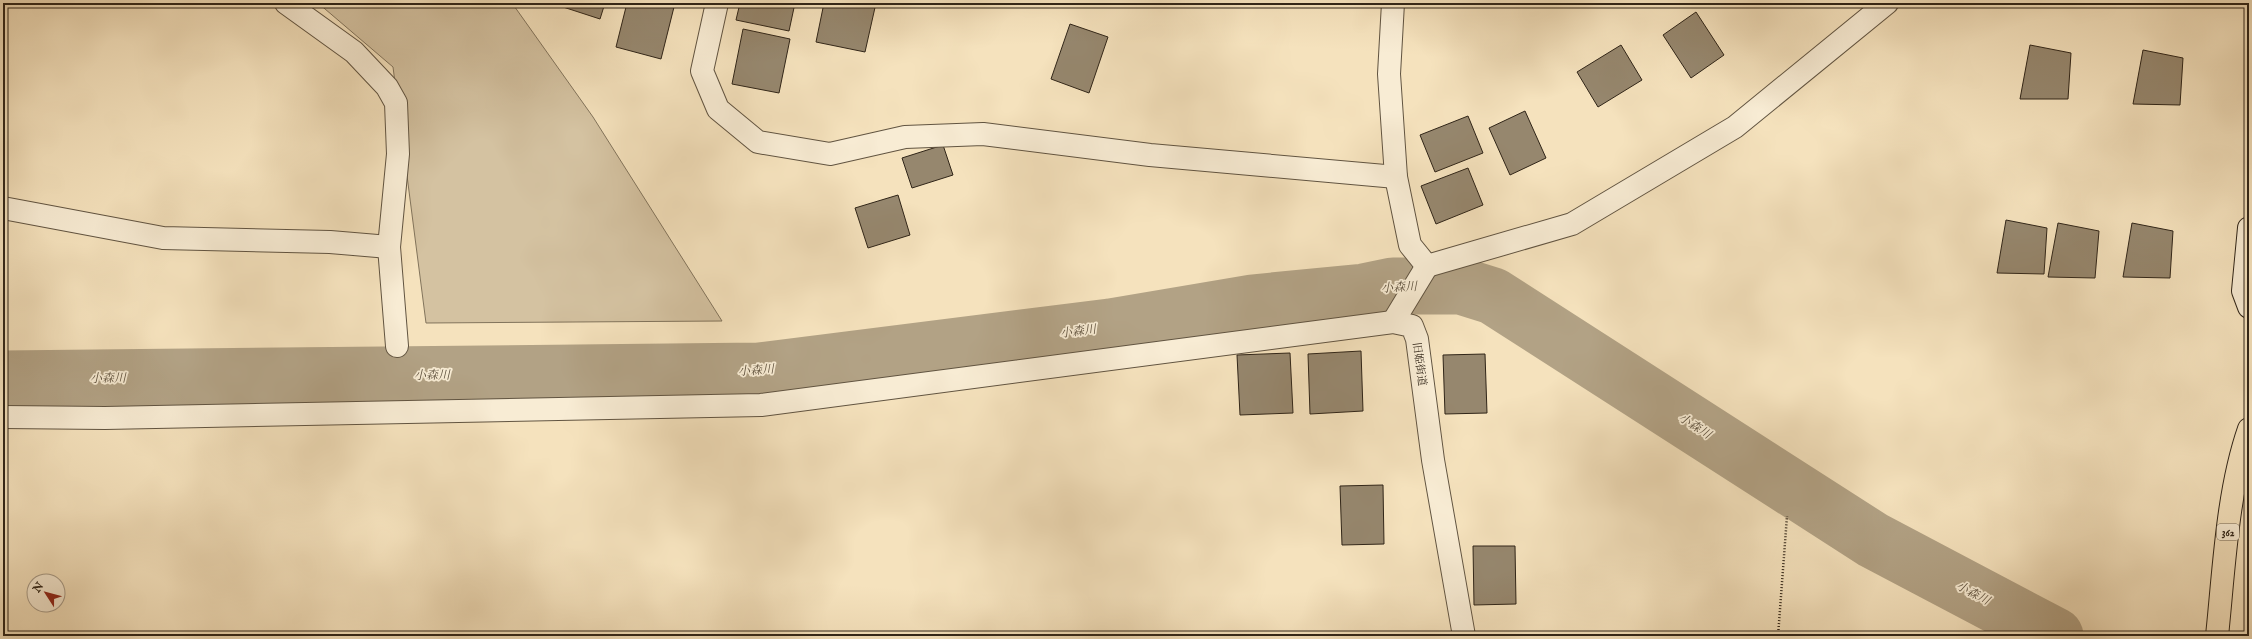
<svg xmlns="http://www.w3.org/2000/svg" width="2252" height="639" font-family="'IM FELL English','Noto Serif JP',serif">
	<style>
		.green { fill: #d4c2a1; stroke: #82745c }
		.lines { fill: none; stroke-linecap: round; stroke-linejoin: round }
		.river { stroke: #b2a285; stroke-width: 57 }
		.building { fill: #96876e; stroke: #302518 }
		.street-casing { stroke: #615441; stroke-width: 24 }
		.secondary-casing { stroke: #302518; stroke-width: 24 }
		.highway-casing { stroke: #302518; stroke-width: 24 }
		.path { stroke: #302518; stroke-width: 2.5; stroke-dasharray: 1 2; stroke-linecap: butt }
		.street { stroke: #f8ecd4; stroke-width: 22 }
		.secondary { stroke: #f8ecd4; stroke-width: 22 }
		.highway { stroke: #f5e2bd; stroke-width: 22 }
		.labels { text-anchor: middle; stroke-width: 3.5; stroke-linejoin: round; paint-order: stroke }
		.shield { fill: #f8ecd4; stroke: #6c6150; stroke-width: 1 }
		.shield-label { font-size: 10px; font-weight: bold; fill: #302518 }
		.street-label { font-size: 11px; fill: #302518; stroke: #f8ecd4 }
		.water-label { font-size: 12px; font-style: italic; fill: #5e513e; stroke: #f8ecd4 }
	</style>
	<rect width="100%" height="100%" fill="#f5e2bd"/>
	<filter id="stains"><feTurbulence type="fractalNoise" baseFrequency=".005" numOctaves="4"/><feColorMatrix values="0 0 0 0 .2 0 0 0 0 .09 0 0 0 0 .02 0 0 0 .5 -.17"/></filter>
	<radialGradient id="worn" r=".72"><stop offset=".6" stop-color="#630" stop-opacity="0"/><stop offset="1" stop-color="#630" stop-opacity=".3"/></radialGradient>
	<polygon class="green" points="318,3 512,3 593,117 722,321 426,323 393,67"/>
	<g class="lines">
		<polyline class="river" points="3,379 759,371 1110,327 1252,303 1364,292 1393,286 1461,286 1493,296 1873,540 2055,636"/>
	</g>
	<g class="building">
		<polygon points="561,3 605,3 600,19 560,6"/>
		<polygon points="627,3 675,3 661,59 616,47"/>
		<polygon points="740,3 795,3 789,31 736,20"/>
		<polygon points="824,3 876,3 865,52 816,42"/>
		<polygon points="1696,12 1724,55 1691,78 1663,35"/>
		<polygon points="1070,24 1108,37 1089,93 1051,79"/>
		<polygon points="743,29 790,39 779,93 732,84"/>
		<polygon points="1621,45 1642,80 1598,107 1577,72"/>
		<polygon points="2030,45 2071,53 2068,99 2020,99"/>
		<polygon points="2143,50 2183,58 2180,105 2133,104"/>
		<polygon points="1525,111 1546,158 1510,175 1489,128"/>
		<polygon points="1468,116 1483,153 1435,172 1420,135"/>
		<polygon points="943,145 953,175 912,188 902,158"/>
		<polygon points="1468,168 1483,205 1436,224 1421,186"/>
		<polygon points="898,195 910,235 868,248 855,208"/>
		<polygon points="2006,220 2047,228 2044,274 1997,273"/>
		<polygon points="2058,223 2099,231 2095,278 2048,277"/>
		<polygon points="2132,223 2173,231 2170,278 2123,277"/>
		<polygon points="1361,351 1363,411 1310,414 1308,354"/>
		<polygon points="1290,353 1293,413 1240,415 1237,355"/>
		<polygon points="1485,354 1487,413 1445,414 1443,355"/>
		<polygon points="1383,485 1384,544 1342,545 1340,486"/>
		<polygon points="1473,546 1515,546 1516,604 1474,605"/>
	</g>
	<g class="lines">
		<g class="street-casing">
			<g id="street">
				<polyline points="286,3 354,52 387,87 396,103 398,154 389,247 397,346"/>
				<polyline points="717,3 702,71 718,109 758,142 830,154 905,137 983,134 1150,155 1396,177"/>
				<polyline points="1393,3 1389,74 1396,177 1410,245 1427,266"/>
				<polyline points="3,208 163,238 330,242 389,247"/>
				<polyline points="1427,266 1572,224 1735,127 1887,3"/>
				<polyline points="1393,322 1427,266"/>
				<polyline points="3,417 105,418 761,405 1393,322 1412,326 1417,339 1433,460 1464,636"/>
			</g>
		</g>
		<g class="secondary-casing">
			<polyline id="secondary" points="2249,228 2243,291 2249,307"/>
		</g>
		<g class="highway-casing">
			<path id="highway" d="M 2217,636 C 2224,570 2227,492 2249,429"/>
		</g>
		<polyline class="path" points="1778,636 1787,516"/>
		<use href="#street" class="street"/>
		<use href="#secondary" class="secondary"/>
		<use href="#highway" class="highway"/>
	</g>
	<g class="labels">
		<rect class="shield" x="2217" y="524" width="22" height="16" rx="3"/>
		<g class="shield-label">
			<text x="2228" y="536">362</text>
		</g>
		<g class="street-label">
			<text transform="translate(1420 364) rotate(82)" y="4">旧姫街道</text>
		</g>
		<g class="water-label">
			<text transform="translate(1399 287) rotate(-3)" y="4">小森川</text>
			<text transform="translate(1078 331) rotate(-7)" y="4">小森川</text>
			<text transform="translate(756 370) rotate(-4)" y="4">小森川</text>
			<text transform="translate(432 375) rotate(-1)" y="4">小森川</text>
			<text transform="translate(108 378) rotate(-1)" y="4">小森川</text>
			<text transform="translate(1695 426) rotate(33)" y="4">小森川</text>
			<text transform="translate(1973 593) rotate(28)" y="4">小森川</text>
		</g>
	</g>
	<rect width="2252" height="639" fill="none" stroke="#f5e2bd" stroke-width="16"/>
	<rect x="4" y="4" width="2244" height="631" fill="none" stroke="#302518" stroke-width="2"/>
	<rect x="8" y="8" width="2236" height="623" fill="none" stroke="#302518"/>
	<g transform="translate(46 593) rotate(306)"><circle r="19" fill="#f8ecd4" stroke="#a89c89"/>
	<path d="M0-3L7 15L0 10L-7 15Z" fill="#8f2418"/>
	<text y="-6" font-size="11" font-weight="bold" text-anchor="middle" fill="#302518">N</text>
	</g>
	<rect width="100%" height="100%" filter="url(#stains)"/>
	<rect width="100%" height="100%" fill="url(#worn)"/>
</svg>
